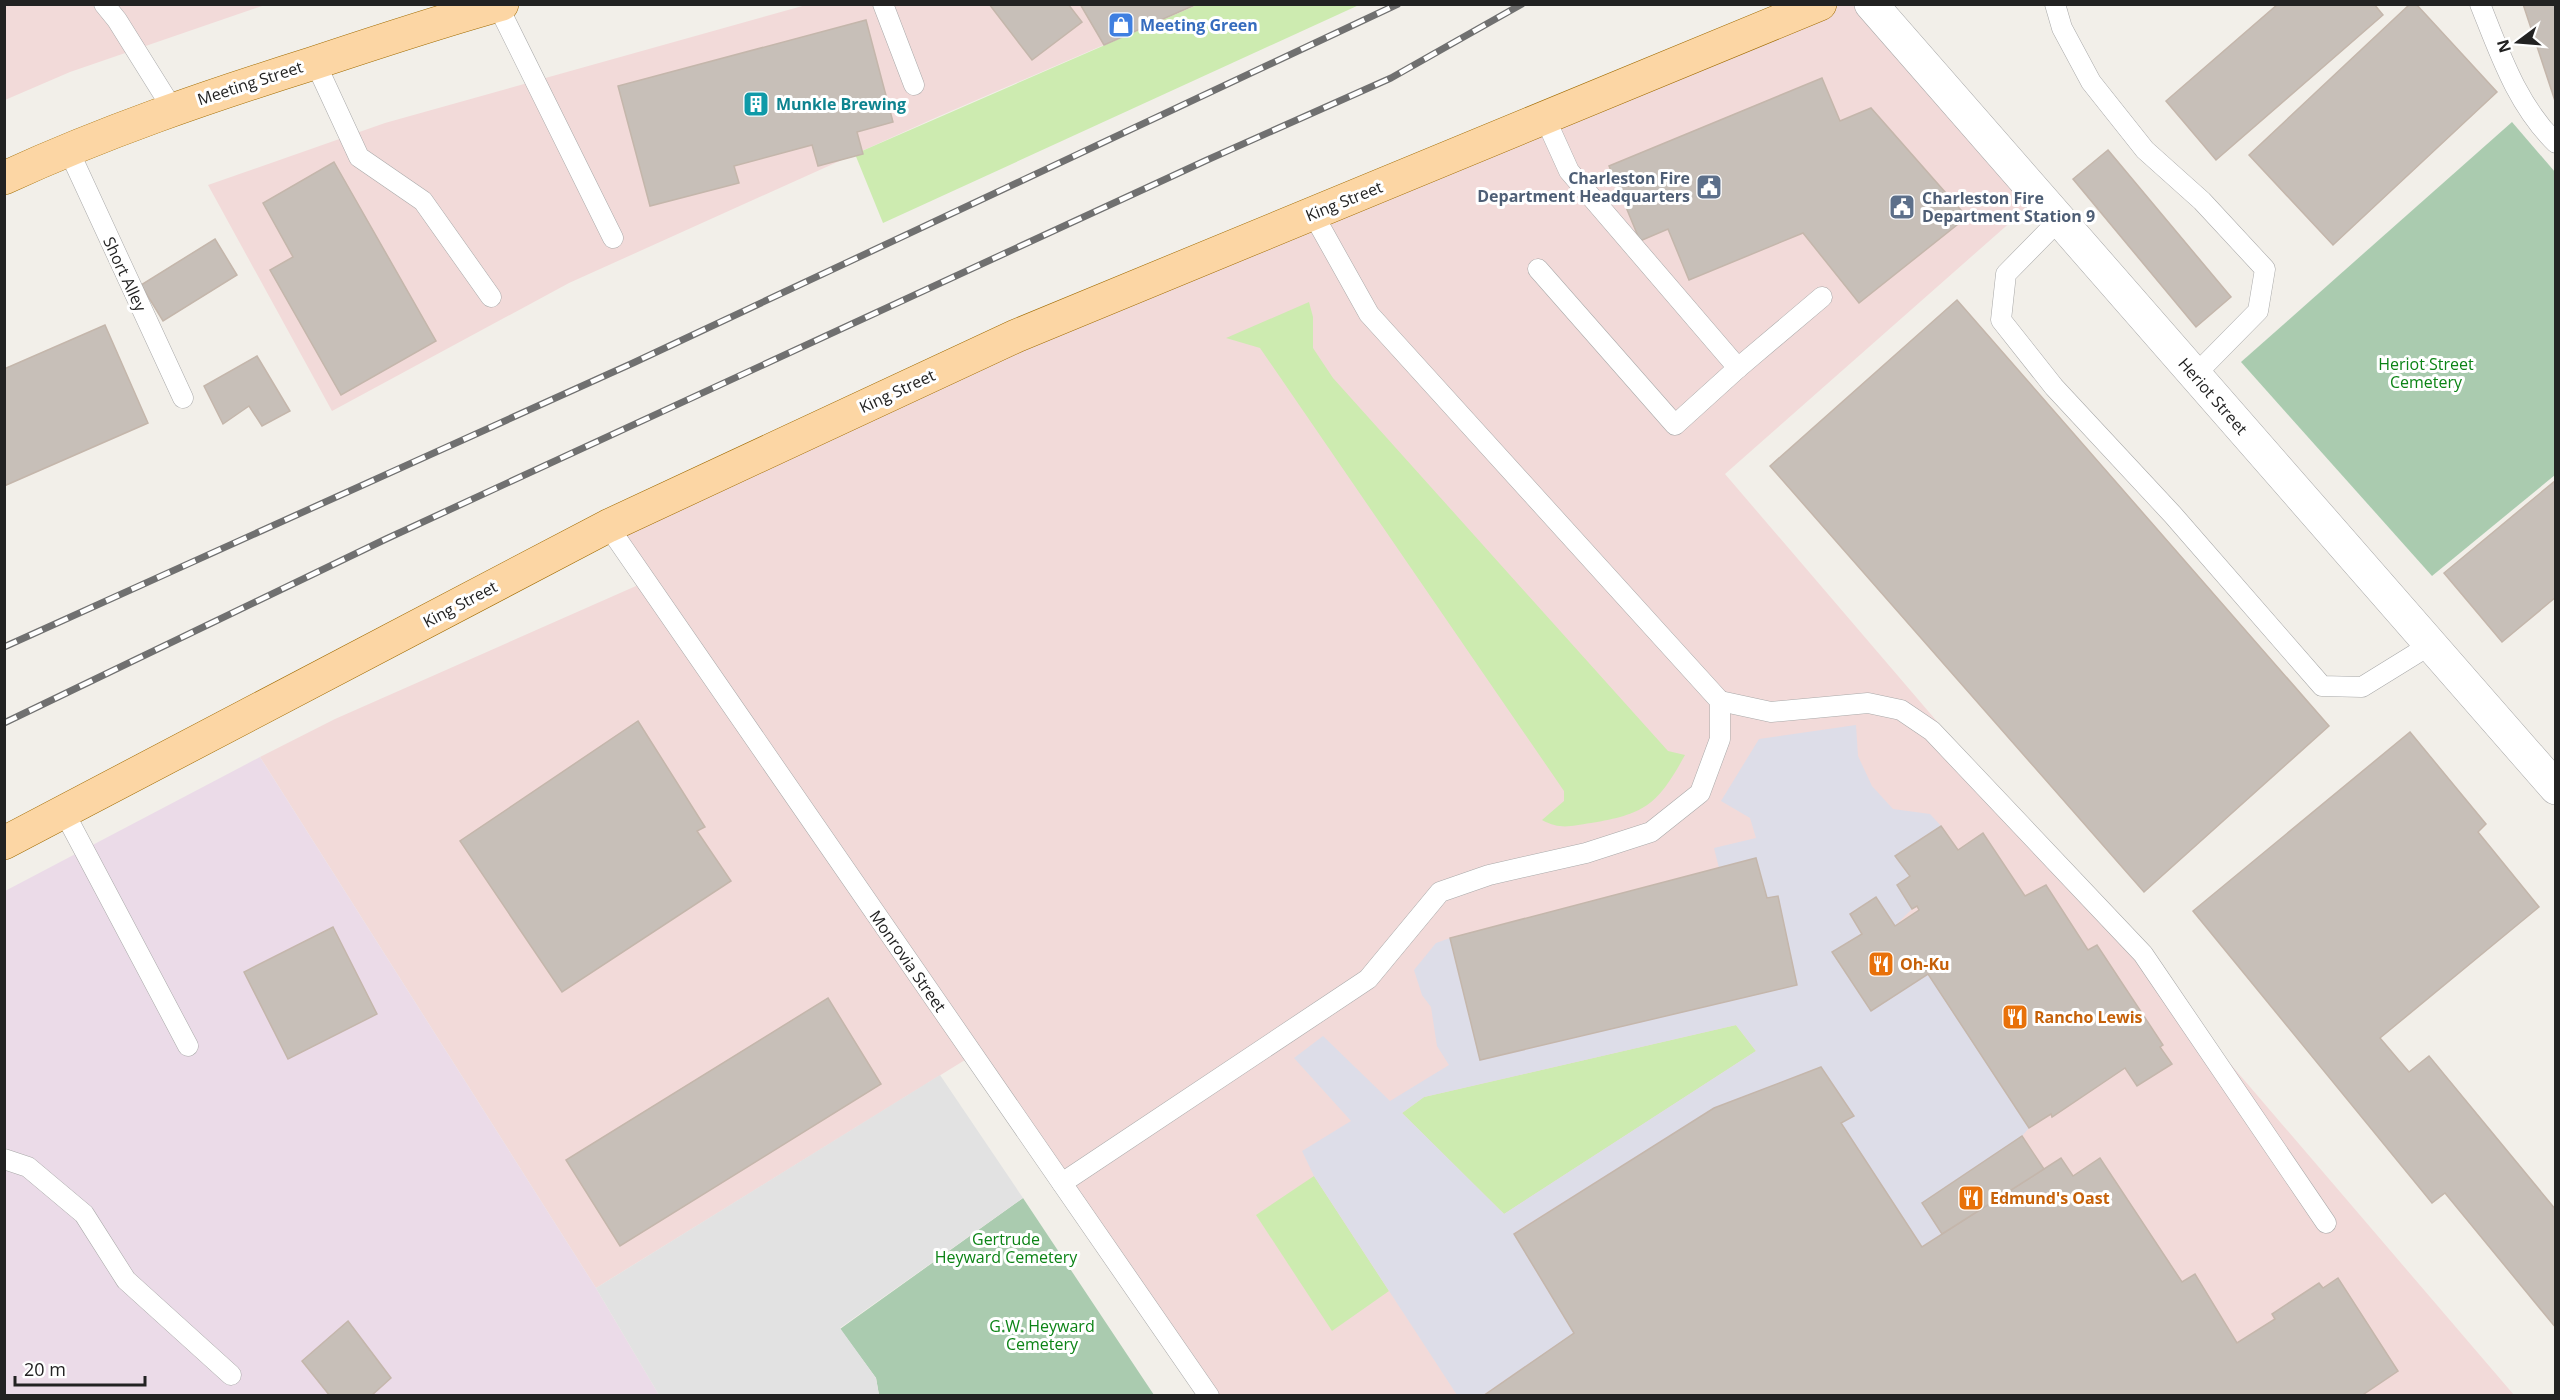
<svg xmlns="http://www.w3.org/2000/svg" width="2560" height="1400" font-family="'Open Sans',sans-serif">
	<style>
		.commercial { fill: #f2dad9 }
		.industrial { fill: #ebdbe8 }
		.grass { fill: #cdebb0 }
		.cemetery { fill: #aacbaf }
		.parking { fill: #e2e2e2 }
		.plaza { fill: #dddde8; fill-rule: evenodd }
		.building { fill: #c7bfb8; stroke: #c4b6ab; stroke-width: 1.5 }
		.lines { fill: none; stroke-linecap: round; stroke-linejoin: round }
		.service-casing { stroke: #a9a9a9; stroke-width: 21 }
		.tertiary-casing { stroke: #a9a9a9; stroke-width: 34 }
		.primary-casing { stroke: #a06b00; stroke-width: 34 }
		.service { stroke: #fff; stroke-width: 20 }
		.tertiary { stroke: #fff; stroke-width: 33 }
		.primary { stroke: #fcd6a4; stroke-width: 33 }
		.rail-casing { stroke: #707070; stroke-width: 7 }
		.rail { stroke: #fff; stroke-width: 4.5; stroke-dasharray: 14; stroke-linecap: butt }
		.labels { text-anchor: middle; stroke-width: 6; stroke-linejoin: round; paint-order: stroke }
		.shop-label { font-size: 16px; font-weight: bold; fill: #366cbe; stroke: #fff; text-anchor: start }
		.street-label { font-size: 16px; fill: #222; stroke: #fff }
		.culture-label { font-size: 16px; font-weight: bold; fill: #0d838f; stroke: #fff; text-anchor: start }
		.service-label { font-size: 16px; font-weight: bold; fill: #4e5e75; stroke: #fff; text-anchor: end }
		.park-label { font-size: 16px; fill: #0c8416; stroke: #fff }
		.food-label { font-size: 16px; font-weight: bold; fill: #c56008; stroke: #fff; text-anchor: start }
	</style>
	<rect width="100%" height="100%" fill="#f2efe9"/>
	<g class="commercial">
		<polygon points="5,5 265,5 70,72 5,100"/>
		<polygon points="806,5 1196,5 935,118 569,283 332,411 208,185 385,123"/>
		<polygon points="1841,5 1871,5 2039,197 1725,474 2514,1395 1209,1395 973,1055 596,1288 260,757 335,719 645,582 608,526 1313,214"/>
	</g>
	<polygon class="industrial" points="260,757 596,1288 659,1395 5,1396 5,891"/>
	<g class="grass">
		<polygon points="1197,5 1359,5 883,223 855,154"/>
		<path d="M 1309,302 L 1313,317 L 1313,348 L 1333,378 L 1668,751 L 1685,755 C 1658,804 1646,814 1591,823 C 1570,826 1561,830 1542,820 L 1564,801 L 1564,791 L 1260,348 L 1226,338 Z"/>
		<polygon points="1736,1025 1756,1051 1504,1214 1402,1113 1424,1097"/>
		<polygon points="1314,1176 1389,1291 1332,1331 1256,1215"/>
	</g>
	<g class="cemetery">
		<polygon points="2512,122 2555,172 2555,475 2432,576 2241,362"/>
		<polygon points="1023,1198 1154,1395 879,1395 876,1378 840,1329"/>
	</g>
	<polygon class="parking" points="940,1075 1023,1198 840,1328 876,1378 879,1395 659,1395 596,1288"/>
	<path class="plaza" d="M 1856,725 L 1858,756 L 1872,786 L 1893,809 L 1930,814 L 1941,826 L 1895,856 L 1910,876 L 1897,885 L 1912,909 L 1895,926 L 1876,898 L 1850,914 L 1862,934 L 1833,952 L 1871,1011 L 1928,974 L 2029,1128 L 2022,1136 L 1923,1202 L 1942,1234 L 1922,1247 L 1841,1123 L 1854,1115 L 1821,1068 L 1714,1108 L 1514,1233 L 1574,1333 L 1483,1395 L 1457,1395 L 1314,1176 L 1302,1151 L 1351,1121 L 1294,1058 L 1323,1036 L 1390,1101 L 1449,1065 L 1437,1046 L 1431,1007 L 1422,995 L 1414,970 L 1436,943 L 1450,938 L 1481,1060 L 1797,985 L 1778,897 L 1767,898 L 1756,859 L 1719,868 L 1714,848 L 1756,838 L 1750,818 L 1721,801 L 1759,739 ZM 1736,1025 L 1756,1051 L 1504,1214 L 1402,1113 L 1424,1097 Z"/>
	<g class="building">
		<polygon points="989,4 1068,4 1082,22 1032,60"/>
		<polygon points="1080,4 1197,4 1104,45"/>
		<polygon points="2278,4 2374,4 2383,15 2216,160 2166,101"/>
		<polygon points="2410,4 2416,4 2497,92 2333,245 2249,155"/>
		<polygon points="2523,4 2556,4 2556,104"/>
		<polygon points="866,20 893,122 857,132 863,154 818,166 812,145 734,166 739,183 650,206 618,86"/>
		<polygon points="1822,78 1840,121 1871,108 1967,217 1859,303 1803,233 1689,280 1668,229 1640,241 1609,166"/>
		<polygon points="2108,150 2231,297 2196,327 2073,179"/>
		<polygon points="334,162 436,341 341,395 270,270 293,257 263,203"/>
		<polygon points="215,239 237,275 163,321 141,285"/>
		<polygon points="1957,300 2329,726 2144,892 1770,466"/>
		<polygon points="105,325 148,423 4,486 4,369"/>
		<polygon points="257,356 290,411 262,426 249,406 223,424 204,386"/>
		<polygon points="2556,480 2556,597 2502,642 2444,573"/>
		<polygon points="638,721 705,827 697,831 731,881 562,992 460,841"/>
		<polygon points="2410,732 2486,824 2478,832 2539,907 2380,1038 2409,1072 2429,1056 2556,1210 2556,1328 2445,1193 2432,1203 2193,911"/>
		<polygon points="1941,826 1958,850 1983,833 2025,896 2046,885 2088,950 2097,945 2163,1045 2160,1047 2172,1064 2137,1086 2125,1068 2052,1117 2051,1114 2029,1128 1928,974 1871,1011 1832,952 1862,934 1850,914 1876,897 1895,926 1919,910 1917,906 1912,909 1897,885 1910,876 1895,856"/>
		<polygon points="1756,858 1767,898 1778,896 1797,985 1480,1060 1450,938"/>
		<polygon points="333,927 377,1014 288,1059 244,972"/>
		<polygon points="828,998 881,1084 620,1246 566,1160"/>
		<polygon points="1821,1067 1854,1116 1841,1123 1922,1247 2061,1158 2073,1176 2100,1158 2182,1282 2195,1274 2237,1343 2275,1319 2272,1314 2319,1283 2323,1288 2338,1278 2398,1371 2361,1396 1483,1396 1574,1333 1514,1234 1714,1108"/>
		<polygon points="2022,1136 2044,1169 1942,1234 1922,1203"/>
		<polygon points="348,1321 391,1378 371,1396 330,1396 302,1361"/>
	</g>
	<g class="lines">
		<g class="service-casing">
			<g id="service">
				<polyline points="104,4 117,20 172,108"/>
				<polyline points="883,4 914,85"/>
				<polyline points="2055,4 2062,28 2091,82 2145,150 2202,201 2265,269 2258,311 2195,375"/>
				<path d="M 2480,4 C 2500,54 2517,105 2556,143"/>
				<polyline points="498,6 613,238"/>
				<polyline points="315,62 359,157 423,201 491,297"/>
				<polyline points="68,149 183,398"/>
				<polyline points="2059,220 2006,274 2001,320 2054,387 2173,515 2322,686 2362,687 2430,645"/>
				<polyline points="1538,269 1675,425 1738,368 1569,171 1545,118"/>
				<polyline points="1738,368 1822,297"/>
				<polyline points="608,526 1209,1396"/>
				<polyline points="1720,701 1771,712 1868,703 1901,710 1932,731 2143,954 2326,1223"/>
				<polyline points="64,812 188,1046"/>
				<polyline points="4,1159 28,1167 84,1214 126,1280 231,1375"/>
				<polyline points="1062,1183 1368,979 1440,892 1489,875 1586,853 1651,832 1700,793 1720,739 1720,701 1369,314 1313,214"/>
			</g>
		</g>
		<g class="tertiary-casing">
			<polyline id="tertiary" points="1871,4 2556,788"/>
		</g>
		<g class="primary-casing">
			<g id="primary">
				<path d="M 4,178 C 104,132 206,97 311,64 C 374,43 437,22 502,4"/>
				<polyline points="4,843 608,526 1016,336 1820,4"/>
			</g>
		</g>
		<use href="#service" class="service"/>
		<use href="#tertiary" class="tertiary"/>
		<use href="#primary" class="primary"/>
		<g class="rail-casing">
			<g id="rail">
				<polyline points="4,647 633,363 1398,4"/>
				<polyline points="4,723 386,539 1207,160 1391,78 1522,4"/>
			</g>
		</g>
		<use href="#rail" class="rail"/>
	</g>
	<defs>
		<g id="shop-square" transform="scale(1.35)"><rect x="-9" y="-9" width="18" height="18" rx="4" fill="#3f7fe0" stroke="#fff"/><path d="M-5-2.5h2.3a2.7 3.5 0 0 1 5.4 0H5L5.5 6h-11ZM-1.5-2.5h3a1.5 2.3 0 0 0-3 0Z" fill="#fff"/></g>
		<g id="building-square" transform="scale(1.35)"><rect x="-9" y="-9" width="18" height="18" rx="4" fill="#0f9aa8" stroke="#fff"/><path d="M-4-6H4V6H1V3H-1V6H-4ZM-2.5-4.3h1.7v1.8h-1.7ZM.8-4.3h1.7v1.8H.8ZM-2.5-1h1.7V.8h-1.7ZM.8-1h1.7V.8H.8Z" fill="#fff"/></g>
		<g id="civic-square" transform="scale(1.35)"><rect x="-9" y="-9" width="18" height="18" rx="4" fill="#5c6f8a" stroke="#fff"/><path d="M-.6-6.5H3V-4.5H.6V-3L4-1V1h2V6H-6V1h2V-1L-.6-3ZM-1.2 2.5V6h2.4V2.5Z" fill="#fff"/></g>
		<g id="restaurant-square" transform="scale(1.35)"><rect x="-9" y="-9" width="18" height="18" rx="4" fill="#e8710a" stroke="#fff"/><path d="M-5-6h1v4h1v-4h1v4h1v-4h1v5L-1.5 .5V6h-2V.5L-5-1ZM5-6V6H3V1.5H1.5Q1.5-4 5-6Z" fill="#fff"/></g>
	</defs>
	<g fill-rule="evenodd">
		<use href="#shop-square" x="1121" y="25"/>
		<use href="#building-square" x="756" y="104"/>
		<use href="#civic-square" x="1709" y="187"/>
		<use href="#civic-square" x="1902" y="207"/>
		<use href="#restaurant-square" x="1881" y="964"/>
		<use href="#restaurant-square" x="2015" y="1017"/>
		<use href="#restaurant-square" x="1971" y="1198"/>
	</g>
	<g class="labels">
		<g class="shop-label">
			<text x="1140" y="31">Meeting Green</text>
		</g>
		<g class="street-label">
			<text transform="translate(250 83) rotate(-18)" y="6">Meeting Street</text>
			<text transform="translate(1344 201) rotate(-22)" y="6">King Street</text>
			<text transform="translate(125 274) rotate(65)" y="6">Short Alley</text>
			<text transform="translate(897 391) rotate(-25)" y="6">King Street</text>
			<text transform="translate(2213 396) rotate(49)" y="6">Heriot Street</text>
			<text transform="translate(460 604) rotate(-28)" y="6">King Street</text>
			<text transform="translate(908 961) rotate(55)" y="6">Monrovia Street</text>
		</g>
		<g class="culture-label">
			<text x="776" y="110">Munkle Brewing</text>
		</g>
		<g class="service-label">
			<text x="1690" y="184">Charleston Fire<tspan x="1690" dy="18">Department Headquarters</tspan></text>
			<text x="1922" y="204" text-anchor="start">Charleston Fire<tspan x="1922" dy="18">Department Station 9</tspan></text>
		</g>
		<g class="park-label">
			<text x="2426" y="370">Heriot Street<tspan x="2426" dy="18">Cemetery</tspan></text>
			<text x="1006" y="1245">Gertrude<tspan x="1006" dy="18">Heyward Cemetery</tspan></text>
			<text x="1042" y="1332">G.W. Heyward<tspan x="1042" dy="18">Cemetery</tspan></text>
		</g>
		<g class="food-label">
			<text x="1900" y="970">Oh-Ku</text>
			<text x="2034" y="1023">Rancho Lewis</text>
			<text x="1990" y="1204">Edmund's Oast</text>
		</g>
	</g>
	<rect width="2560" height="1400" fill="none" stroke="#222222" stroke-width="12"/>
	<g transform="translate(2518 42) rotate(254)" stroke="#ffffff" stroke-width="4.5" paint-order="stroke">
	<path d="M0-4.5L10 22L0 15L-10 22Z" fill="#222222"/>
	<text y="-9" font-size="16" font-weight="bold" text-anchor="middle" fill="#222222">N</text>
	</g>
	<path d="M15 1376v9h130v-9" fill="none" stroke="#222222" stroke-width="3"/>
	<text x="24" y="1376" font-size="18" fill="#222222" stroke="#ffffff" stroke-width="4.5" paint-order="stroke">20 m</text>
</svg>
